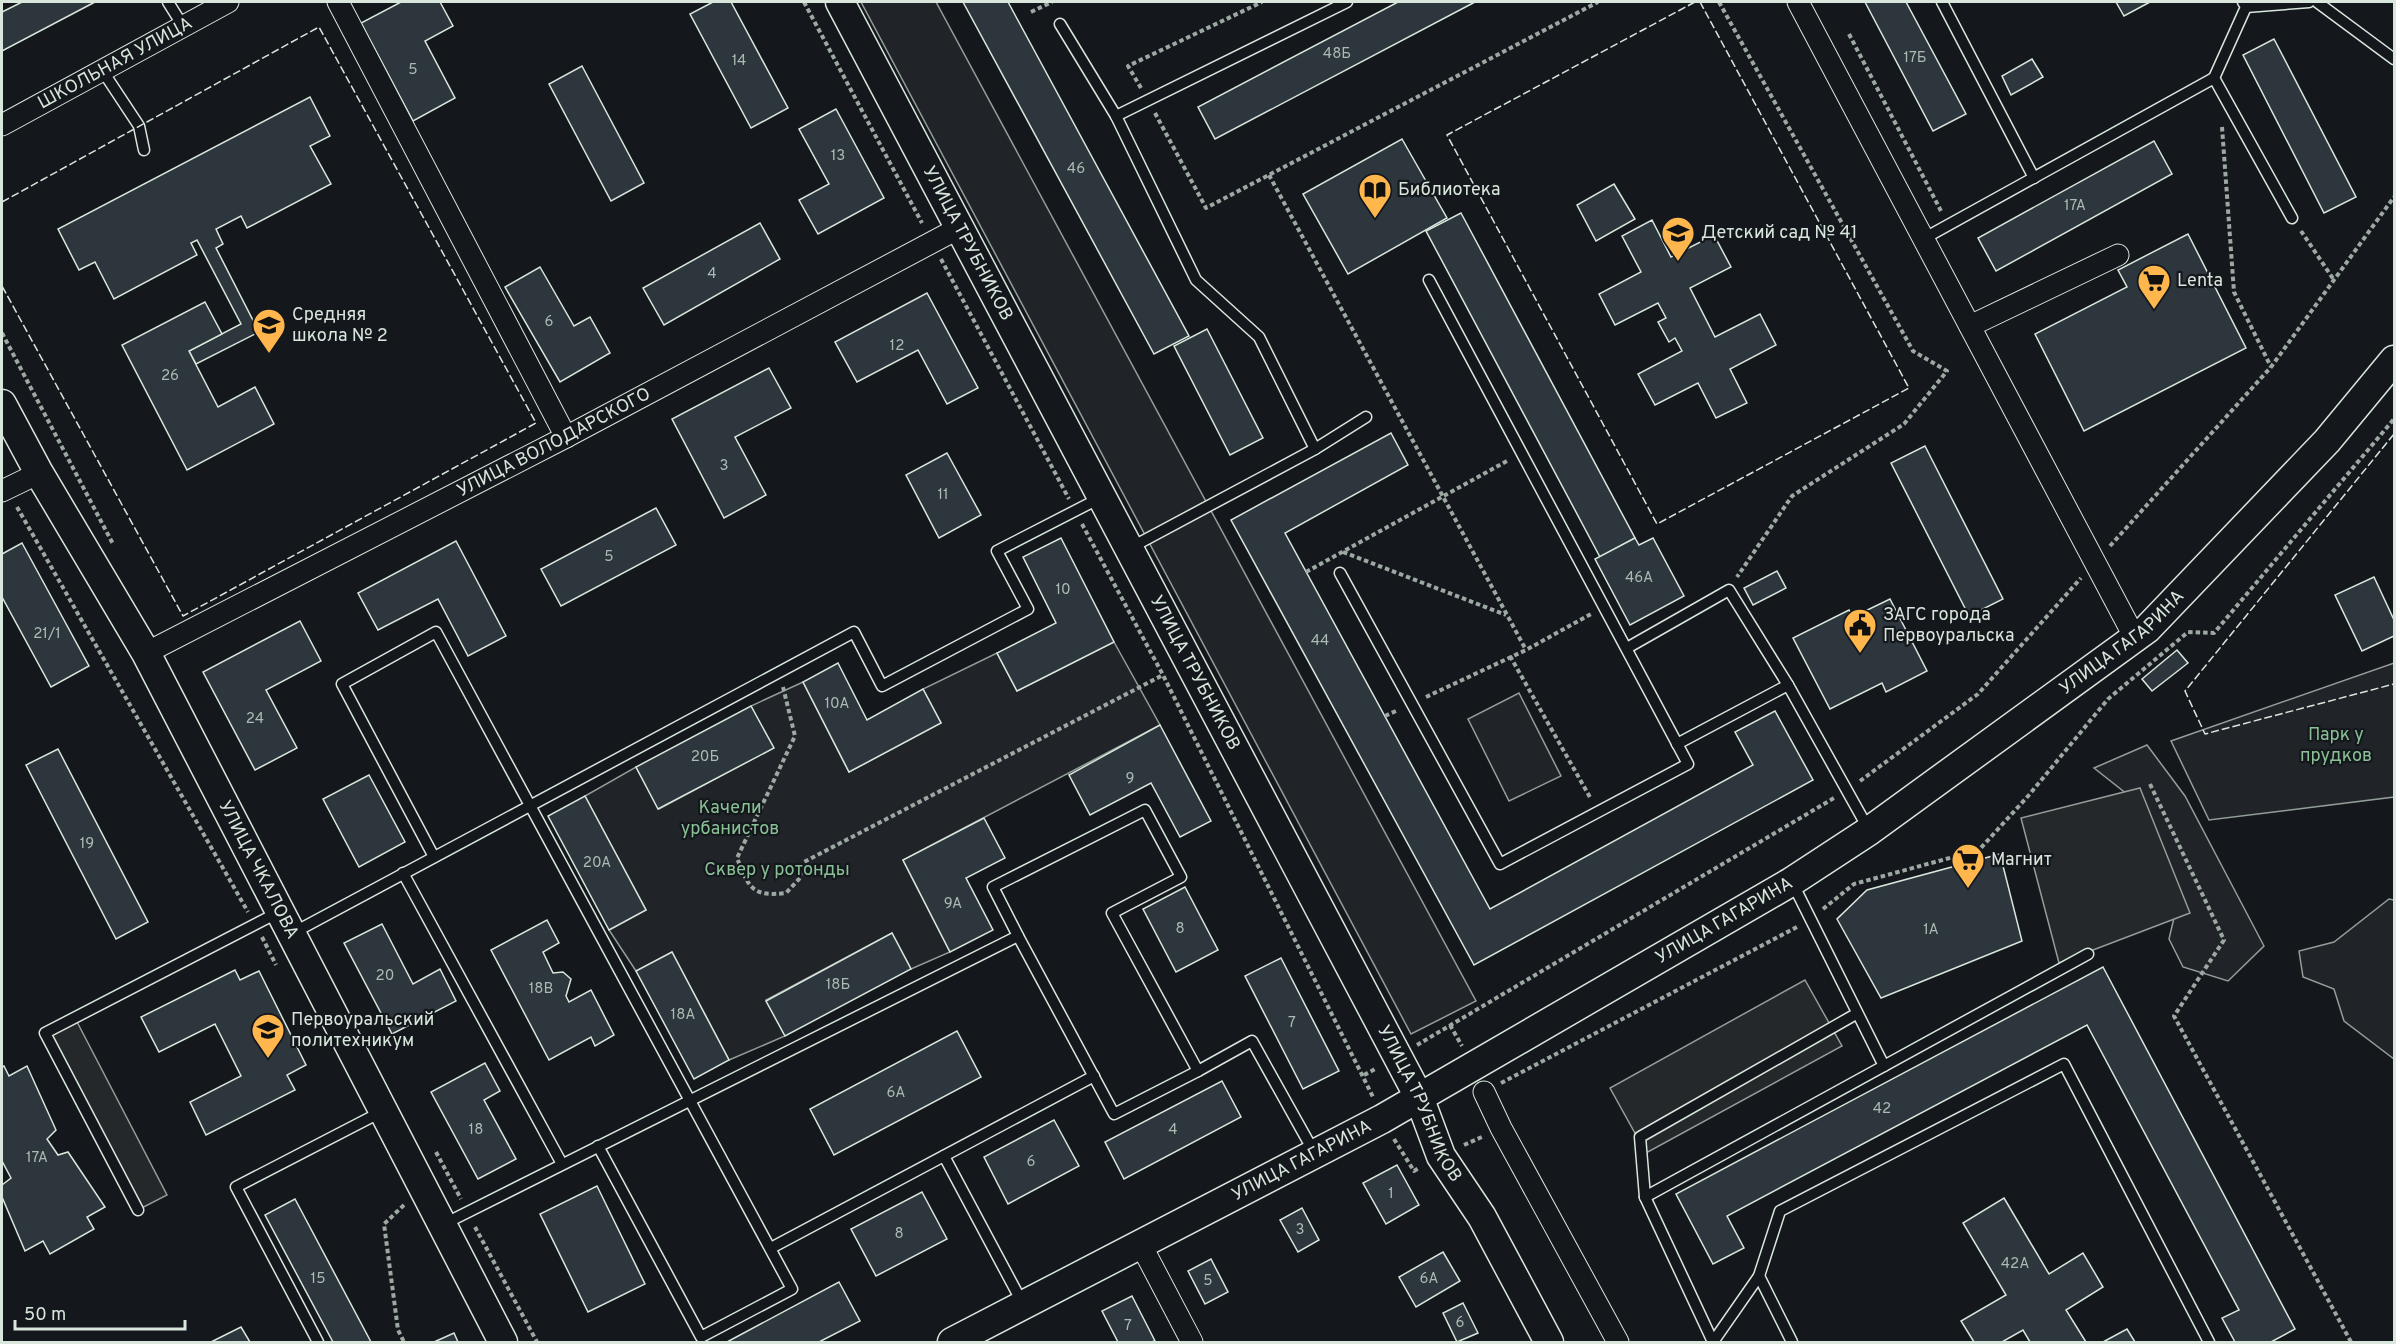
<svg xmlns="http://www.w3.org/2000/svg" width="2396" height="1344" font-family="Overpass,sans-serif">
<rect width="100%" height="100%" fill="#14181c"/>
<g fill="#202428" stroke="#939e99" stroke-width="1.5">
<polygon points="861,2 936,2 1476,1001 1411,1034"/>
<polygon points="1114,642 1160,725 903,860 950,952 911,969 892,933 766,1000 785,1036 729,1060 672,952 636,971 609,930 646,910 585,796 636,767 659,809 773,748 751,706 803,682 849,772 941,723 923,689 997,653 1017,691"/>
<polygon points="2394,663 2394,797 2209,820 2171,741"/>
<polygon points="1519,693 1561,776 1509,801 1468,719"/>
<polygon points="2147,745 2185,796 2264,946 2228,981 2183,967 2169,939 2177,905 2137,802 2094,768"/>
<polygon points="2389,899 2394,900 2394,1059 2344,1021 2334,989 2303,977 2299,951 2334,942"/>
</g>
<g fill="#24282b" stroke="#939e99" stroke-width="1.5">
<polygon points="2140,788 2190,913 2059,963 2021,818"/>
<polygon points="1805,980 1842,1046 1646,1153 1610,1088"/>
<polygon points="75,1018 167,1195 138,1210 45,1033"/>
</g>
<g fill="#2c363c" stroke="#d8e6dc" stroke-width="1.5">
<polygon points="22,2 95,2 2,51 2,12"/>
<polygon points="401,2 440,2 453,26 425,41 455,98 413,121 361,23"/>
<polygon points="713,2 731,2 788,108 751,128 690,14"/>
<polygon points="963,2 1008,2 1189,336 1154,354"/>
<polygon points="1398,2 1475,2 1215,139 1198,107"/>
<polygon points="1865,2 1906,2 1966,114 1933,131"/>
<polygon points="2116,2 2150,2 2124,16"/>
<polygon points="2274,39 2356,197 2324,213 2243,55"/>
<polygon points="2032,59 2043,77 2011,95 2002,76"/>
<polygon points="582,66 644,183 611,201 549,84"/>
<polygon points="310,97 330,136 310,146 331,184 247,228 241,216 216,229 223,244 216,248 259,332 196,364 189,351 241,324 197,240 191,243 197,255 114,299 95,262 79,270 58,229"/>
<polygon points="836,109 884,198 818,234 799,200 829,184 799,129"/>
<polygon points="1402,139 1447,218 1348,274 1303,194"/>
<polygon points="2154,141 2172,174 1996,271 1978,238"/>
<polygon points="1614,184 1635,219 1596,241 1577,205"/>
<polygon points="1461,213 1635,538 1600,557 1426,231"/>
<polygon points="1652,220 1671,257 1714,235 1731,267 1690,288 1715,337 1760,314 1776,345 1730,369 1747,403 1716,418 1698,383 1655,405 1638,374 1682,351 1675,338 1669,342 1658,322 1666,318 1658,303 1615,325 1599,294 1641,272 1622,236"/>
<polygon points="760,223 780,259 664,325 643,288"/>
<polygon points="2188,234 2246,348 2084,431 2035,334 2127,287 2118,270"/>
<polygon points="540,267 574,326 590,317 610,353 560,382 505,287"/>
<polygon points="927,293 978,388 947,404 918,350 857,382 835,342"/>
<polygon points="205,302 222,334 189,351 218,407 255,387 274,424 187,470 122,345"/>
<polygon points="1207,329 1263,438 1230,455 1174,346"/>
<polygon points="769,368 791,408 735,437 766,495 724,518 672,419"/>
<polygon points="1391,433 1408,465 1285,533 1490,909 1753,765 1735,732 1775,711 1813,780 1474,965 1231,520"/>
<polygon points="1925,446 2003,599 1969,616 1891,463"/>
<polygon points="947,453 981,515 939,538 906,475"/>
<polygon points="656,508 676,545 561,606 541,569"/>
<polygon points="1061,538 1114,642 1017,691 997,653 1056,623 1023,557"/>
<polygon points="1635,538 1639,545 1653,538 1684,596 1630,625 1595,559"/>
<polygon points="456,541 506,636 468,656 438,599 378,630 358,593"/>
<polygon points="22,543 89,666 51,687 2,597 2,554"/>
<polygon points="1777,571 1786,588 1753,605 1744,588"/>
<polygon points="2374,577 2394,620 2394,636 2362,651 2335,595"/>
<polygon points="1890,599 1927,671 1886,692 1882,683 1830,709 1793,638 1849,610 1853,617"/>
<polygon points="300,621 321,661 266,690 297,748 255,770 203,672"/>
<polygon points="2177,650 2188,663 2152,691 2142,679"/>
<polygon points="838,663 867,720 923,689 941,723 849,772 803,682"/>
<polygon points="751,706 774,748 658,809 636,767"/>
<polygon points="1160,725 1211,821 1180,837 1151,783 1090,815 1069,775"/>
<polygon points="58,749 148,922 116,939 26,765"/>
<polygon points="369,775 405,842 359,867 323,799"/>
<polygon points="585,796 646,910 609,930 548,816"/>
<polygon points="984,818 1005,858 966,878 993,930 950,952 903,860"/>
<polygon points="2000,854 2022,941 1881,998 1837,919 1867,890"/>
<polygon points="1185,887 1218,950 1176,972 1143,909"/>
<polygon points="547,920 559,943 543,952 553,973 563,972 571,979 566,996 569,1002 591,990 614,1035 595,1046 591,1037 549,1060 491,950"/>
<polygon points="382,924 413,984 440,969 456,1001 392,1034 344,943"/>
<polygon points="892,933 911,969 785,1036 766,1001"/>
<polygon points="672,952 729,1060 694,1079 636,971"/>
<polygon points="1281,958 1339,1071 1303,1089 1245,976"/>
<polygon points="2103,967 2295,1329 2271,1342 2235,1342 2222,1318 2239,1310 2087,1025 1727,1216 1744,1248 1713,1264 1676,1194"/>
<polygon points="235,970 240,980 259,971 306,1065 287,1075 295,1090 206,1135 190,1102 241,1076 215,1024 159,1052 141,1017"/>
<polygon points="957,1031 981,1077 834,1155 810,1109"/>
<polygon points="485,1063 500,1091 484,1100 516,1159 478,1179 431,1092"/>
<polygon points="4,1066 9,1076 27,1066 56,1130 47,1139 58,1155 68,1152 105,1207 87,1217 94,1229 50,1254 43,1241 25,1251 2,1197 2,1185 11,1178 2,1161 2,1067"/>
<polygon points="1222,1081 1241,1117 1124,1179 1105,1142"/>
<polygon points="1054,1120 1079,1166 1008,1204 984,1157"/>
<polygon points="1397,1165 1419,1205 1386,1224 1363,1183"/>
<polygon points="597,1186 645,1284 588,1312 540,1214"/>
<polygon points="922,1192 947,1239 876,1276 851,1229"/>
<polygon points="2004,1198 2049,1274 2083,1253 2103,1287 2066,1310 2086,1342 2030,1342 2023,1330 2002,1342 1974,1342 1961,1321 2006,1295 1963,1223"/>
<polygon points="295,1199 371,1342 333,1342 265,1215"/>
<polygon points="1302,1208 1319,1240 1298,1252 1280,1220"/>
<polygon points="1443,1252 1460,1281 1416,1307 1399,1277"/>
<polygon points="1211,1259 1228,1292 1205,1304 1188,1271"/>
<polygon points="839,1282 860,1321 819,1342 727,1342"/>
<polygon points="1132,1296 1155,1341 1151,1342 1118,1342 1102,1311"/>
<polygon points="1463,1303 1478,1333 1457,1342 1443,1313"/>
<polygon points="241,1327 250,1342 211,1342"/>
<polygon points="2127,1329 2135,1342 2103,1342"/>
<polygon points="454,1333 458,1342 434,1342"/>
</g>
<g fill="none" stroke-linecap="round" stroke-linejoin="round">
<defs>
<g id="lane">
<polyline points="168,2 183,26"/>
<polyline points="1942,2 2034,178"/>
<polyline points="2317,2 2394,59"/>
<polyline points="2246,7 2309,2"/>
<polyline points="1060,24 1116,116 1196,280 1259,337 1315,449"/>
<polyline points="102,70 139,126 144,150"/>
<polyline points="2214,78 2246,7 2243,2"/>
<polyline points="1116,116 1347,2"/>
<polyline points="1923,239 2214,78 2292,218"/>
<polyline points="1130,548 1315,449 1366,417"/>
<polyline points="1340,573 1500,864 1688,764 1429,280"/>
<polyline points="1627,648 1729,590 1788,685 1869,830"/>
<polyline points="1677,744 1788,685"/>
<polyline points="434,857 342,684 436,632 792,1289 701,1337 598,1146"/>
<polyline points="403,873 562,1164"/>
<polyline points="1792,882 1884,1066"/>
<polyline points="291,934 854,632 882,686 1028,609 997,551 1100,498"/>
<polyline points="1018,936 1114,1114 1198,1071"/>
<polyline points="944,1156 1023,1304"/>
<polyline points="1645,1197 2088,954"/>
<polyline points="138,1210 45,1033 279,912"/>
<polyline points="442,1225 1018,936 993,887 1145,810 1181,877 1112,913 1198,1071 1252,1041 1314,1152"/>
<polyline points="771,1248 1094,1076"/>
<polyline points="1759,1276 1792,1342"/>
<polyline points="318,1342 236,1187 383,1111"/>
<polyline points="1713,1342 1759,1276 1780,1211 2064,1064 2209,1342"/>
<polyline points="1713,1342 1645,1197 1640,1137 1856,1014"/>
</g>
<g id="street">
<polyline points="338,2 566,437"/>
<polyline points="1798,2 2135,638"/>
<path id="s1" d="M2,125L228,2"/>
<polyline points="1970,326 2118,255"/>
<polyline points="2,491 39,473"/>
<path id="s2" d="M146,653L566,437L959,228"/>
<polyline points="1484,1092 1501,1128 1618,1342"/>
<polyline points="1140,1243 1192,1342"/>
</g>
<g id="secondary">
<path id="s3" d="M840,2L1419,1097L1441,1156L1482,1217L1549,1342"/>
<path id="s4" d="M2,404L39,473L146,653L503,1342"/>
<path id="s5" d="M952,1342L1382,1119L1791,882L1869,831L2147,629L2327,441L2394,360"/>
</g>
</defs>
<use href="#lane" stroke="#d8e6dc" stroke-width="13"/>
<use href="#street" stroke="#d8e6dc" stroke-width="23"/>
<use href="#secondary" stroke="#d8e6dc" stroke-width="31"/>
<g stroke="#9da8a2" stroke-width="4" stroke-dasharray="4.5 3" stroke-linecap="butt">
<polyline points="804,2 922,223"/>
<polyline points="1719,2 1913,351 1947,371 1904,424 1792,496 1737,577"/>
<polyline points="1031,12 1052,2"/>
<polyline points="1849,34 1941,211"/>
<polyline points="1141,88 1128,66 1262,2"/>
<polyline points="1155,113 1206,208 1598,2"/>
<polyline points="2222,127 2234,292 2271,367"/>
<polyline points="1269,175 1526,650"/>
<polyline points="2301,231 2334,280"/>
<polyline points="941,259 1069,499"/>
<polyline points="2,333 113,544"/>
<polyline points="17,507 248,912"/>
<polyline points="1082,524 1163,675 1373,1097"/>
<polyline points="2110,546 2271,367 2394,197"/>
<polyline points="1343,552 1506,615"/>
<polyline points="1306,572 1507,461"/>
<polyline points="1510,656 1591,799"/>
<path d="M783,687L795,736L737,858C749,888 752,897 786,893L800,878L802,863L1163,675"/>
<polyline points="1426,697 1526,650 1591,614"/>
<polyline points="1385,716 1398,710"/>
<polyline points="1860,781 1978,694 2081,578"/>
<polyline points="2150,784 2224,940 2174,1016 2351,1342"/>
<polyline points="1823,909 1854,884 1979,850 2029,795 2108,699 2188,632 2214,633 2394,419"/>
<polyline points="262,937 276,965"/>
<polyline points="1450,1025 1462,1046"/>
<polyline points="1417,1045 1834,798"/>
<polyline points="1364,1075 1377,1068"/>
<polyline points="1501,1083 1797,927"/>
<polyline points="1394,1139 1414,1171 1419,1168"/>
<polyline points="1464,1145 1484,1136"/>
<polyline points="436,1152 461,1199"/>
<polyline points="404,1205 384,1224 398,1330 404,1342"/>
<polyline points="475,1227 537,1342"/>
</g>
<use href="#lane" stroke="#14181c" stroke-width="10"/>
<use href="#street" stroke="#14181c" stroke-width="21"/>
<use href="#secondary" stroke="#14181c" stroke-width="28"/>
<g stroke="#d8e6dc" stroke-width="1.5" stroke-dasharray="8 3" stroke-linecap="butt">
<polyline points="1695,2 1447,135 1657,524 1909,388 1700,2"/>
<polyline points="2,202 319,27 536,423 183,616 2,286"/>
<polyline points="2394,434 2185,691 2205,734 2394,684"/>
</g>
</g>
<defs>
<symbol id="library-pin" viewBox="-11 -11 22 30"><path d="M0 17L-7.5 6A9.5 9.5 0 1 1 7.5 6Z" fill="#ffb74d" stroke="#14181c"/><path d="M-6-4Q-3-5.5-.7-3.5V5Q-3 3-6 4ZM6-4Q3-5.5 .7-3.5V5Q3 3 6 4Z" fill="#111"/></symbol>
<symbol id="school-pin" viewBox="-11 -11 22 30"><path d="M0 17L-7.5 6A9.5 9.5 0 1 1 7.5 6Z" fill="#ffb74d" stroke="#14181c"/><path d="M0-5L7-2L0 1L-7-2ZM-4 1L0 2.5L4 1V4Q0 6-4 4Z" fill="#111"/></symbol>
<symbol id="supermarket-pin" viewBox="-11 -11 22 30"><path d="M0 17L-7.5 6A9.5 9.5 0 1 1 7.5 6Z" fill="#ffb74d" stroke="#14181c"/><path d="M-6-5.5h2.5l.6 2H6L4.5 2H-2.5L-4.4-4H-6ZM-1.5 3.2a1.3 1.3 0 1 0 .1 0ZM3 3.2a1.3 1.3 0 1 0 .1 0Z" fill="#111"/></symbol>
<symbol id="civic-pin" viewBox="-11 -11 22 30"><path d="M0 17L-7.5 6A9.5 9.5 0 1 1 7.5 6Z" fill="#ffb74d" stroke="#14181c"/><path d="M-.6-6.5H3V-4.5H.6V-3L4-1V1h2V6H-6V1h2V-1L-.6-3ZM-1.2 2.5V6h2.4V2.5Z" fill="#111"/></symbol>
<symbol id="university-pin" viewBox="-11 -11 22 30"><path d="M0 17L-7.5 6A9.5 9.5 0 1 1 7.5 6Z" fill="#ffb74d" stroke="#14181c"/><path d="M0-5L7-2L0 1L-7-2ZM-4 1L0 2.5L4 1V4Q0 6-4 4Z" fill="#111"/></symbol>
</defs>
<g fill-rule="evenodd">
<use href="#library-pin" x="1356" y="171" width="38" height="52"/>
<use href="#school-pin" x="1659" y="214" width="38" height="52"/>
<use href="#supermarket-pin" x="2135" y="262" width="38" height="52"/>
<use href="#school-pin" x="250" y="306" width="38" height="52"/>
<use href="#civic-pin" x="1841" y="606" width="38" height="52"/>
<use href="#supermarket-pin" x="1949" y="841" width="38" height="52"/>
<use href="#university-pin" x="249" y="1011" width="38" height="52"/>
</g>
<g text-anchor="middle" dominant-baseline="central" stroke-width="4.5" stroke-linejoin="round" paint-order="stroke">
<g font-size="15" fill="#adbab4">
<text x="1337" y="54">48Б</text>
<text x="1915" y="58">17Б</text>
<text x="739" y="61">14</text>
<text x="413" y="70">5</text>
<text x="838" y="156">13</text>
<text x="1076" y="169">46</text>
<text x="2075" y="206">17А</text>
<text x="712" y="274">4</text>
<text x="549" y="322">6</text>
<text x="897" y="346">12</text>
<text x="170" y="376">26</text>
<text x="724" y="466">3</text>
<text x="943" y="495">11</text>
<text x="609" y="557">5</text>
<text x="1639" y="578">46А</text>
<text x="1063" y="590">10</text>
<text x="47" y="634">21/1</text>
<text x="1320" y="641">44</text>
<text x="837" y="704">10А</text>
<text x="255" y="719">24</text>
<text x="705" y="757">20Б</text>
<text x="1130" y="779">9</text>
<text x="87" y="844">19</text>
<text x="597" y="863">20А</text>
<text x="953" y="904">9А</text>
<text x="1180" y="929">8</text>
<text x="1931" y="930">1А</text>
<text x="385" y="976">20</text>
<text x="838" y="985">18Б</text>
<text x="541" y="989">18В</text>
<text x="683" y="1015">18А</text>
<text x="1292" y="1023">7</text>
<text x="896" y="1093">6А</text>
<text x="1882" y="1109">42</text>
<text x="476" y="1130">18</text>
<text x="1173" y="1130">4</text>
<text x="37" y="1158">17А</text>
<text x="1031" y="1162">6</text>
<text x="1391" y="1194">1</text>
<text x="1300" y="1230">3</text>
<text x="899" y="1234">8</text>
<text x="2015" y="1264">42А</text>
<text x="318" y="1279">15</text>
<text x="1429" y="1279">6А</text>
<text x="1208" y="1281">5</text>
<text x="1460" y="1323">6</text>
<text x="1128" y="1326">7</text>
</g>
<g font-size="18" fill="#d8e6dc" stroke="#14181c">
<text stroke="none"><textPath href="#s1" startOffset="129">ШКОЛЬНАЯ УЛИЦА</textPath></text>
<text stroke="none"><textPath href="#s3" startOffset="273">УЛИЦА ТРУБНИКОВ</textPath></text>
<text stroke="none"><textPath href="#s2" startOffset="459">УЛИЦА ВОЛОДАРСКОГО</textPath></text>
<text stroke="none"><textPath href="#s5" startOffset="1366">УЛИЦА ГАГАРИНА</textPath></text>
<text stroke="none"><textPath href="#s3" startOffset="759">УЛИЦА ТРУБНИКОВ</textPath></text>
<text stroke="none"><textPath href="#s4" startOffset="532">УЛИЦА ЧКАЛОВА</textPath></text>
<text stroke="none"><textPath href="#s5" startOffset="880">УЛИЦА ГАГАРИНА</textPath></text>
<text stroke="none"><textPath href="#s3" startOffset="1245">УЛИЦА ТРУБНИКОВ</textPath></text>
<text stroke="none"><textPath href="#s5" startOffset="394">УЛИЦА ГАГАРИНА</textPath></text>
</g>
<g font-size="18" fill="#d8e6dc" stroke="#14181c" text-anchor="start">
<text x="1398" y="190">Библиотека</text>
<text x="1701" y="233">Детский сад № 41</text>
<text x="2177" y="281">Lenta</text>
<text x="292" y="315">Средняя<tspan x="292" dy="21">школа № 2</tspan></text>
<text x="1883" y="615">ЗАГС города<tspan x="1883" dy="21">Первоуральска</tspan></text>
<text x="1991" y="860">Магнит</text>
<text x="291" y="1020">Первоуральский<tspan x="291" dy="21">политехникум</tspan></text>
</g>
<g font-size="18" fill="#8ac095" stroke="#14181c">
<text x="2336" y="735">Парк у<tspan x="2336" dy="21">прудков</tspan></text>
<text x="730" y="808">Качели<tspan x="730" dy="21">урбанистов</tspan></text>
<text x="777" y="870">Сквер у ротонды</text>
</g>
</g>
<rect width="2396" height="1344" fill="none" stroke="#d8e6dc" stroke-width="6"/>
<path d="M15 1320v9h170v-9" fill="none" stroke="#d8e6dc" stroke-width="3"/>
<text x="24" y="1320" font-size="18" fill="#d8e6dc" stroke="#14181c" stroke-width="4.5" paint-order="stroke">50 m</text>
</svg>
